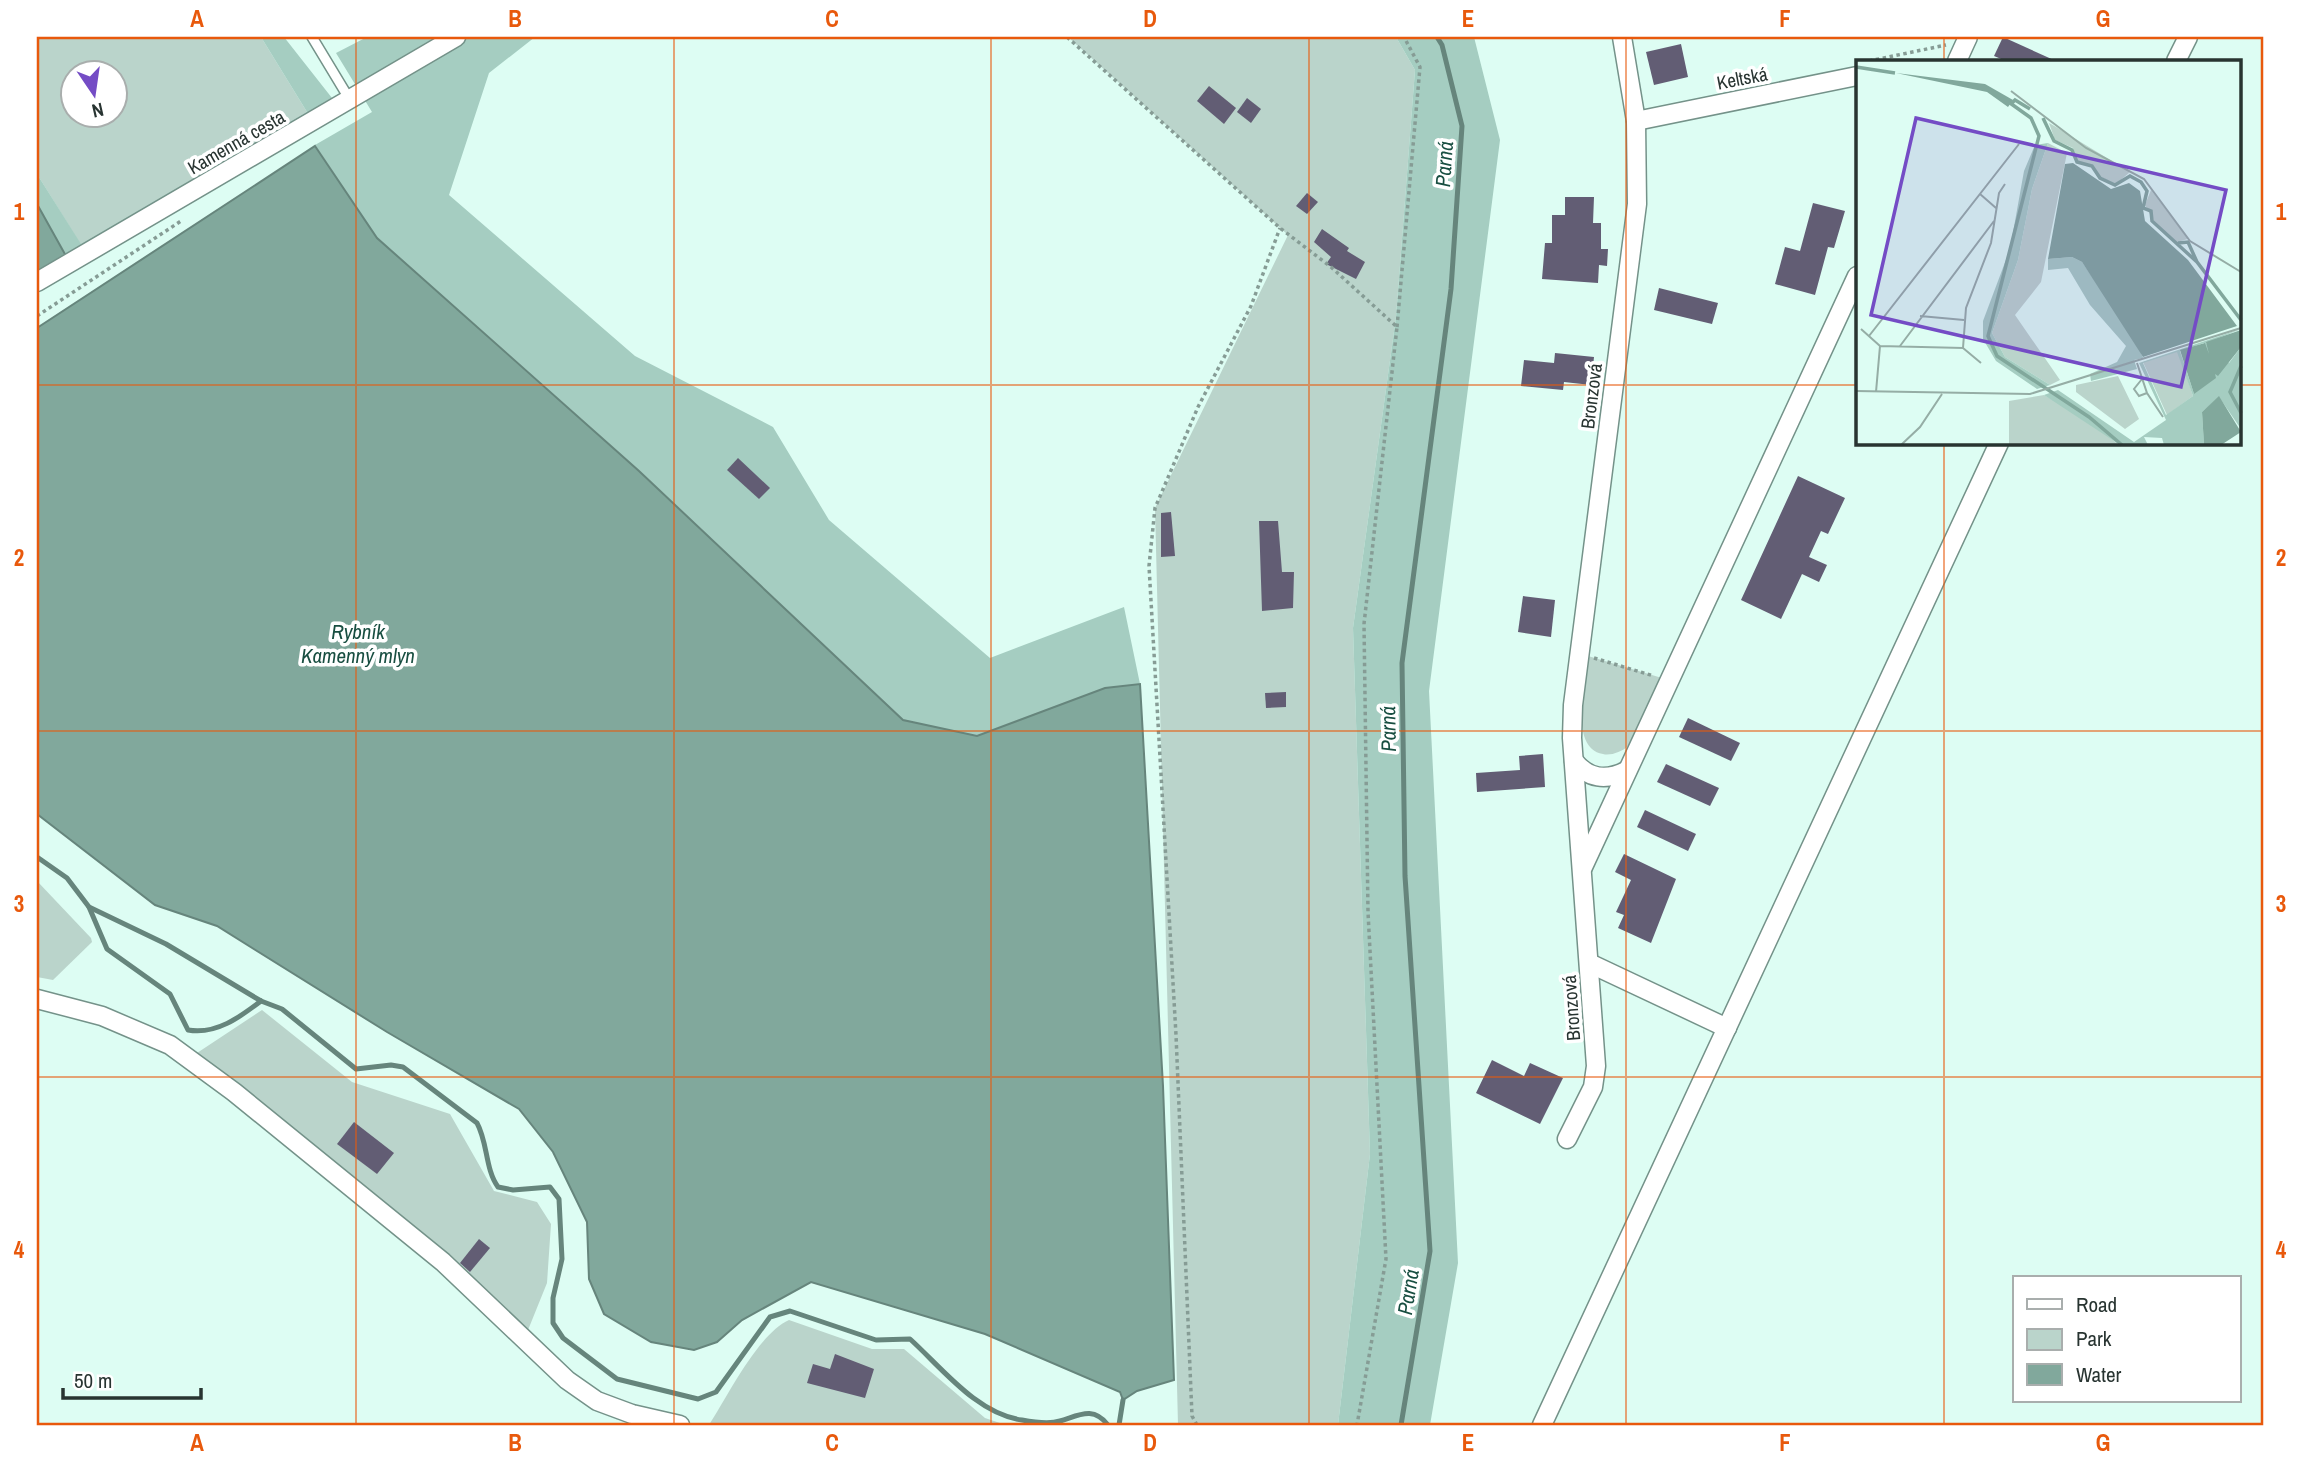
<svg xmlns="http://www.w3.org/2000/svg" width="2300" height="1462" font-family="'Archivo Narrow',sans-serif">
<rect width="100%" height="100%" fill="#ddfdf3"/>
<g fill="#bad4cb" fill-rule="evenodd">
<path d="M37,37H261L307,112L81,245L37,174ZM74,74H116V116H74Z"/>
<polygon points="1068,37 1396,37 1415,70 1396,317 1353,628 1370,1154 1338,1425 1178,1425 1155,508 1288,235"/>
<path d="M1588,656L1662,678C1653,696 1641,733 1628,746C1622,752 1610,756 1603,754C1568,748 1586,680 1588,656Z"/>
<polygon points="37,881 91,938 92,942 53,980 37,977"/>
<polygon points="262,1010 352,1082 450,1114 494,1191 537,1202 551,1224 547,1283 526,1335 194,1055"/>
<path d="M789,1320L872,1349H904L985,1418L1006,1425H709C728,1396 758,1334 789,1320Z"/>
</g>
<g fill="#a5cdc1">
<polygon points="261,37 284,37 332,98 37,274 66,256 37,204 37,174 81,244 307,112"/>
<polygon points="367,37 535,37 489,73 449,195 635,356 773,427 829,520 990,658 1124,607 1140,684 1105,688 976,736 903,720 639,471 377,238 315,145 372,112 336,53"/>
<polygon points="1396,37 1474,37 1500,140 1429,691 1458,1263 1430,1425 1338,1425 1370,1154 1353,628 1396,317 1415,70"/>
</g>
<g fill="#81a89c" stroke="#66857c" stroke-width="2">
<polygon points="315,146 377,238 639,471 903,720 977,736 1105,688 1140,684 1163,1086 1174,1380 1137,1391 1123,1400 1120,1392 985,1334 811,1282 742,1320 717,1342 694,1350 651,1342 604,1314 589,1279 587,1222 553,1152 519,1109 387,1032 217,926 155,905 37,814 37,328"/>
<polygon points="37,204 66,256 37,273"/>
</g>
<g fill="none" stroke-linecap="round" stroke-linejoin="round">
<g stroke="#66857c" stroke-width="5">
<path d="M37,857L67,878L89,907L166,944L261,1001L282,1009L356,1069L391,1065L403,1067L477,1123C488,1143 485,1169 498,1187L513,1190L550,1187L559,1199L562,1259L553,1298V1323L563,1338L617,1379L698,1399L716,1392L770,1317L790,1311L876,1340L910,1339C942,1368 977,1414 1022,1420C1033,1422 1050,1424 1060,1421C1080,1415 1093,1406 1108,1425"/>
<path d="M89,907L107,949L170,994L188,1030C216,1035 240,1017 261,1001"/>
<polyline points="1119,1425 1123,1400"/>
<polyline points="1401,1425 1430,1251 1405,876 1402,663 1451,289 1462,126 1442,45 1437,37"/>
</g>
</g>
<g fill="#625d74">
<polygon points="2003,37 2056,61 2006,61 1994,56"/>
<polygon points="1681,44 1688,77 1654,85 1646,52"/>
<polygon points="1209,86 1236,108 1224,124 1197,101"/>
<polygon points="1247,98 1261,109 1251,123 1237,112"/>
<polygon points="1307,193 1318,202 1307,214 1296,206"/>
<polygon points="1565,197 1594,197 1593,223 1601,223 1601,249 1608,249 1607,266 1599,265 1598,283 1542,279 1545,243 1552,243 1552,215 1565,215"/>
<polygon points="1813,203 1845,211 1834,248 1828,247 1815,295 1775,284 1785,247 1800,251"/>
<polygon points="1322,229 1349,248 1347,251 1365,262 1356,279 1326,264 1331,257 1314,242"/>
<polygon points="1659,288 1718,303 1712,324 1654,310"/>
<polygon points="1555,353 1594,357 1591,385 1564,382 1563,390 1521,386 1524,360 1554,363"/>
<polygon points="738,458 770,488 759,499 727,470"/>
<polygon points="1798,476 1845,498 1828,534 1821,531 1809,557 1827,565 1819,582 1802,574 1781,619 1741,600"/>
<polygon points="1171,512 1175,556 1161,557 1161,513"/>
<polygon points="1259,521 1278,521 1282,572 1294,572 1293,608 1262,611"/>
<polygon points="1523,596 1555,600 1551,637 1518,632"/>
<polygon points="1286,692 1286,707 1266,708 1265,693"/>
<polygon points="1688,718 1740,743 1731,761 1679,737"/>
<polygon points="1543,754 1545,787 1477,792 1476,773 1520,770 1519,756"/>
<polygon points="1666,764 1719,788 1710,806 1657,782"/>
<polygon points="1645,810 1696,834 1688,851 1637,827"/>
<polygon points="1624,854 1676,879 1651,943 1618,928 1624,915 1616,912 1631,880 1615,872"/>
<polygon points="1492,1060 1524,1076 1530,1063 1563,1078 1540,1124 1476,1093"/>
<polygon points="354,1122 394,1153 377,1174 337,1144"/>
<polygon points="479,1239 490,1248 470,1272 460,1263"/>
<polygon points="835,1354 874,1369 865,1398 807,1383 813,1364 830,1369"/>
</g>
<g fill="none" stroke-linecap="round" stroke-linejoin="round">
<defs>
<polyline id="service" points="312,37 350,100"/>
<g id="minor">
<polyline points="1957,61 1968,37"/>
<polyline points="2176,61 2188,37"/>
<polyline points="1636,121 1857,76"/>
<polyline points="37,282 456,37"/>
<path d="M1574,761C1588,779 1606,781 1626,771"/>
<polyline points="1583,867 1857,276"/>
<polyline points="1589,963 1727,1028"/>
<polyline points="37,999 102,1016 170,1045 234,1092 443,1262 567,1380 597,1401 632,1414 680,1425"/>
<polyline points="1567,1139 1593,1087 1596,1066 1572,738 1573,705 1637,204 1636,121 1622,37"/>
<polyline points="1542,1425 1999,443"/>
</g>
</defs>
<use href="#service" stroke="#749289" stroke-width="12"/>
<use href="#minor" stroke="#749289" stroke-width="21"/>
<g stroke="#869c95" stroke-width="3.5" stroke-dasharray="3.5 3.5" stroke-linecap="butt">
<polyline points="1067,37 1280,228 1331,267 1397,327 1364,624 1368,912 1386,1259 1357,1425"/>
<polyline points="1869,61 1946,45"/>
<polyline points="37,316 181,221"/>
<polyline points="1397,327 1420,67 1404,37"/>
<polyline points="1594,658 1654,676"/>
<polyline points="1197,1425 1192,1416 1176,1035 1149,566 1155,508 1198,407 1251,306 1280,228"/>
</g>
<use href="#service" stroke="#fff" stroke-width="9"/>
<use href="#minor" stroke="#fff" stroke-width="18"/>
</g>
<path fill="none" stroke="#e8590c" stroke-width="2" stroke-opacity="0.55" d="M356,37V1425M674,37V1425M991,37V1425M1309,37V1425M1626,37V1425M1944,37V61M37,385H1857M2239,385H2263M1944,443V1425M37,731H2263M37,1077H2263"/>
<g text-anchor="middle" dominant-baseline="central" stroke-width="7" stroke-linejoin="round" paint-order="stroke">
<g font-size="19" fill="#283431" stroke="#fff">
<text transform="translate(1742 78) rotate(-11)">Keltská</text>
<text transform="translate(236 142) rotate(-30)">Kamenná cesta</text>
<text transform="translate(1591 396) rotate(-83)">Bronzová</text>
<text transform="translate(1571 1008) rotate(-94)">Bronzová</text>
</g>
<g font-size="21" font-style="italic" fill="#184e41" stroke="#fff">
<text transform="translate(1444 164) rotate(-86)">Parná</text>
<text x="358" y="631">Rybník<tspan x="358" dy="24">Kamenný mlyn</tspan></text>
<text transform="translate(1388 729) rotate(-91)">Parná</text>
<text transform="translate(1408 1292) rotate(-81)">Parná</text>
</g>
</g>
<g transform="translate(1856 60)">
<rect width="385" height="385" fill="#ddfdf3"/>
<path d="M193,63L200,67L274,112L260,124L245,117L236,105L222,101L217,88L199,80ZM192,83L211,93L185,222L159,255L204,320L194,325L149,297L136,273L162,200L176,129ZM295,130L332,179L321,182L299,163L289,145ZM322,291L337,336L311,355L287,302ZM262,316L283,359L269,369L220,332V325ZM188,335L230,359L263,385H153V341Z" fill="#bad4cb"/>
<path d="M192,83L176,129L162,200L136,273L149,297L194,325L181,329L140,301L127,279V261L154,189L168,111L179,85ZM216,197L226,202L281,283L287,298L278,300L281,309L235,321L234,314L261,302L270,286L234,245L212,208L192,210V199ZM385,269L350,283L373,303L385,287V369L363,337L346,352L348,385H308L306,378L288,377L292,385H264L188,335L202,330L278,382L310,360L283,303ZM348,283L338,334L324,291ZM321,292L337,336L310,355L287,303Z" fill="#a5cdc1" fill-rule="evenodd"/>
<path d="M40,13L129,24L157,40L152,47L131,32ZM217,103L255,129L273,123L284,131L289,161L332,200L381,266L287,297L226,202L216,197L192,199L209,104ZM385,270V287L362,316L359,314L360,318L338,334L324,290L349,283L353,294L350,282ZM363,336L385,372L365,385H348L346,352Z" fill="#81a89c"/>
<path fill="none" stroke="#81a89c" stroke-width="3.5" d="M0,7L39,13M154,43L175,58L183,76L132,276L141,296L233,357L266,385M156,43L159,40L174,49M187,58L198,81L216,90L221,102L236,106L244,118L259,125L274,116L285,122L291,131L287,148L295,151L296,161L341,202L385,260M322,183L332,182L341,202M385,306L374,332L385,353"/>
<path fill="none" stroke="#95ada5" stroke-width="2" d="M155,31L230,88L288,119L334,181L385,212M124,134L140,148M64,256L108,260M5,269L24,286M13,276L163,84M44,286L138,161M107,288L125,303M281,303L291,333L307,357M286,319L278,329L283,336L291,333M0,331L174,334L385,268M20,332L24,286L107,288L110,248L135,183L143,133L149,124M45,385L64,367L86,334"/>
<path fill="#744cc5" fill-opacity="0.15" stroke="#744cc5" stroke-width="3.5" d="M60,58L370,130L325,327L15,255Z"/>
<rect width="385" height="385" fill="none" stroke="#283431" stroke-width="3.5"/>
</g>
<rect width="2300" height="1462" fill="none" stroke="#ffffff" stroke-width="77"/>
<rect x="2013" y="1276" width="228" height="126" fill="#ffffff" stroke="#a9aead" stroke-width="2"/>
<rect x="2027" y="1299" width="35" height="10" fill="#ffffff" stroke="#a9aead" stroke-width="2"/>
<text x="2076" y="1312" font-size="21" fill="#283431">Road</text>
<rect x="2027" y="1329" width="35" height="21" fill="#bad4cb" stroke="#a9aead" stroke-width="2"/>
<text x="2076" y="1346" font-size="21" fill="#283431">Park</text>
<rect x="2027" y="1364" width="35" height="21" fill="#81a89c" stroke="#a9aead" stroke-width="2"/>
<text x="2076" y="1382" font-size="21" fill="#283431">Water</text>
<g transform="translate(94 94) rotate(167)"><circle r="33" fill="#ffffff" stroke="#a9aead" stroke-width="2"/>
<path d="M0-5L12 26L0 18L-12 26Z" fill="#744cc5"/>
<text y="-10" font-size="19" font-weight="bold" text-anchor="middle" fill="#283431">N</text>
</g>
<path d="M63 1388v10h138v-10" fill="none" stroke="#283431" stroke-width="3.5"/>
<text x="74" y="1388" font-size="21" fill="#283431" stroke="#ffffff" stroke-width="5" paint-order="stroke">50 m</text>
<rect x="38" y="38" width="2224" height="1386" fill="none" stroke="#e8590c" stroke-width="2.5"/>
<g font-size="23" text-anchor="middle" font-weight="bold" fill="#e8590c">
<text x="197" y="27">A</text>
<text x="515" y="27">B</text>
<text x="832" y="27">C</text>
<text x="1150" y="27">D</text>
<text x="1468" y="27">E</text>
<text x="1785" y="27">F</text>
<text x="2103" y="27">G</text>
<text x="19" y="220">1</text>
<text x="2281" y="220">1</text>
<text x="19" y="566">2</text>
<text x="2281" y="566">2</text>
<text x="19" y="912">3</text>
<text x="2281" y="912">3</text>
<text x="19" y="1258">4</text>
<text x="2281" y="1258">4</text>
<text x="197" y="1451">A</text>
<text x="515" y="1451">B</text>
<text x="832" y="1451">C</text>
<text x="1150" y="1451">D</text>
<text x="1468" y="1451">E</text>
<text x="1785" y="1451">F</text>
<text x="2103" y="1451">G</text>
</g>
</svg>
